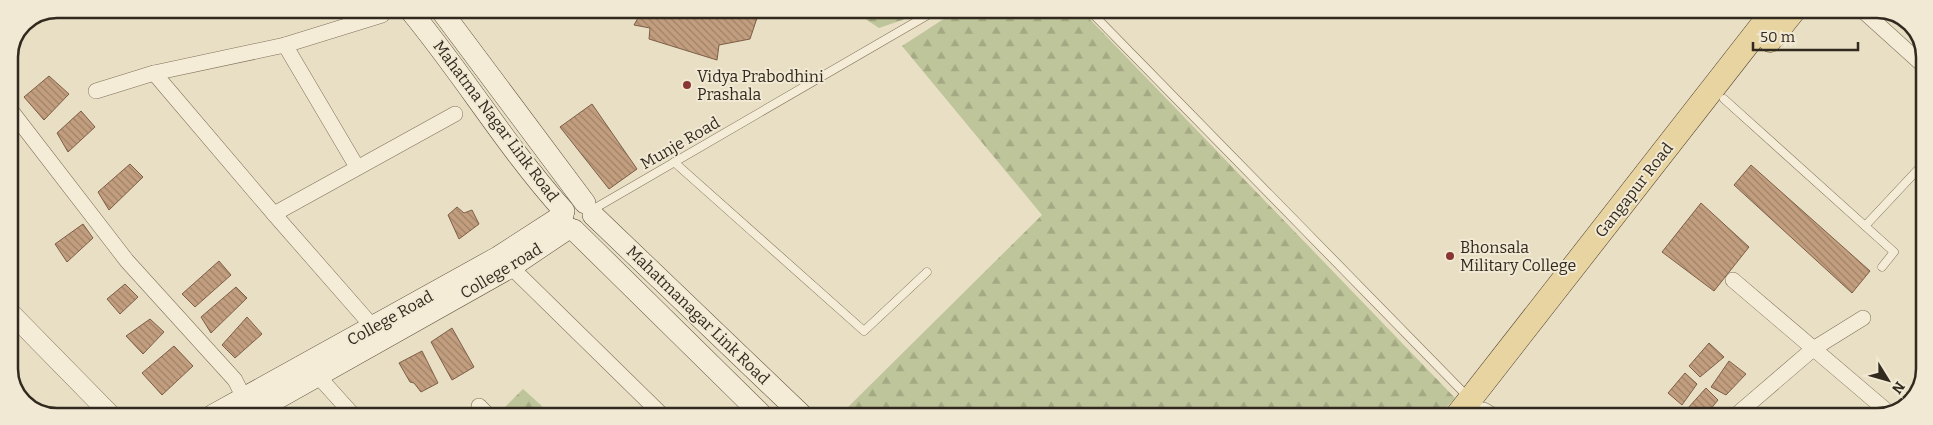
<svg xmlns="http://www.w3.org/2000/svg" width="1933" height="425" font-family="Bitter,serif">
<defs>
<pattern id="forest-firs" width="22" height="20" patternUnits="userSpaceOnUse" patternTransform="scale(1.25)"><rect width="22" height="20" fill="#bec59a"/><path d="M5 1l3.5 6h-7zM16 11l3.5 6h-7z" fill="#a4a984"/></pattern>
<pattern id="building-back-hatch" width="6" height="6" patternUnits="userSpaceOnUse" patternTransform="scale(1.25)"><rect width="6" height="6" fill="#c29e7f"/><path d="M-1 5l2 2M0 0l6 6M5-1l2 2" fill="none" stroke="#9e8167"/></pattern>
</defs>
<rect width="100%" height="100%" fill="#e8dfc4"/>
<g fill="url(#forest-firs)">
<polygon points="850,9 923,9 911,17 879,28"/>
<polygon points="959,9 1080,9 1455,398 1439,416 839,416 1042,215 902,46"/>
<polygon points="523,389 542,406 532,416 500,416 498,414"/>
</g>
<g fill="url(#building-back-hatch)" stroke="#7d5e46">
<polygon points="643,9 760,9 750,39 719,45 717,60 649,39 650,28 634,25"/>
<polygon points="49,76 69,94 44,120 24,97"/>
<polygon points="592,104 637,169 609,189 560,127"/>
<polygon points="81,111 95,127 68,152 57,133"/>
<polygon points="130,164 143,177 109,210 98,192"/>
<polygon points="1751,165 1870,271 1852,293 1734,185"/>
<polygon points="1701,203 1749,247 1714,291 1662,252"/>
<polygon points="457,207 464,213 472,210 479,224 459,239 448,215"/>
<polygon points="83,224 93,238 67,262 55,244"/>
<polygon points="219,261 231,275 195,307 182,294"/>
<polygon points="125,284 138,297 120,314 107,299"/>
<polygon points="236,287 247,298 211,333 201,317"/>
<polygon points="247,317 262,334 235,358 222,345"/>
<polygon points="150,319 164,332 143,354 126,336"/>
<polygon points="452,328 474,367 452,380 431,342"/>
<polygon points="1709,343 1724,357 1700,377 1689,366"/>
<polygon points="174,346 193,366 162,395 142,373"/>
<polygon points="422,351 438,383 421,392 414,383 410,382 399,363"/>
<polygon points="1729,361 1746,374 1726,395 1711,387"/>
<polygon points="1685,373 1697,384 1682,405 1668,393"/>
<polygon points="1706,388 1718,400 1705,416 1696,416 1688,408"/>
</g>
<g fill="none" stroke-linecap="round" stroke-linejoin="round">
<defs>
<g id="service">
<polyline points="1088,9 1468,397"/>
<polyline points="1724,99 1894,252 1882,267"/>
<polyline points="674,162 864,331 927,272"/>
<polyline points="592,210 938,9"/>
<polyline points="1865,226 1924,163"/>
</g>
<g id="minor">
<polyline points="1862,10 1924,66"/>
<polyline points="285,45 357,167"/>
<polyline points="154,73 285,45 382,15"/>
<polyline points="96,91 154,73 274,214 373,327"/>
<polyline points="9,108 127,261 235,380 244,398"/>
<polyline points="274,214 455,114"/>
<polyline points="511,267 663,416"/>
<polyline points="1733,280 1888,412"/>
<polyline points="318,376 354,416"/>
<polyline points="479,406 489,416"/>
<polyline points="1735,416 1813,349 1863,318"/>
</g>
<g id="tertiary">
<polyline points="9,311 111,415"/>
<polyline points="1483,412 1490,416"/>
</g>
<g id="secondary">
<path d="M409,9C463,74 507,148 564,211"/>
<polyline points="440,9 585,203"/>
<polyline points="593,215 803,416"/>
<polyline points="574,230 763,416"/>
<polyline points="213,415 498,257 563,215"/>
<polyline points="248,415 511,267 569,228"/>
</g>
<g id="primary">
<polyline points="1770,40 1794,10"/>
<polyline points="1457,416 1774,10"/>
</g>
</defs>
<use href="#service" stroke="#81715d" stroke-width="9"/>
<use href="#minor" stroke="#81715d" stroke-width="16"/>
<use href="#tertiary" stroke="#81715d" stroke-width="20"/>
<use href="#secondary" stroke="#625340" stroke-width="22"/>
<use href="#primary" stroke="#4f4031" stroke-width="25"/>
<use href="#service" stroke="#f4ecd6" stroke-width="8"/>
<use href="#minor" stroke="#f4ecd6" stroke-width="15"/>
<use href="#tertiary" stroke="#f4ecd6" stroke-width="19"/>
<use href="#secondary" stroke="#f4ecd6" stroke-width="21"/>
<use href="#primary" stroke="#e7d4a0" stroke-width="24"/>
</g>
<g fill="#883734" stroke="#f1e9d3" stroke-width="2">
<circle cx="687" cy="85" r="5"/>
<circle cx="1450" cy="256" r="5"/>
</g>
<g text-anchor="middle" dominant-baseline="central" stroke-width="4" stroke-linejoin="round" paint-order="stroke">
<g font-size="16" fill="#32291f" stroke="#f1e9d3" text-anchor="start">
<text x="697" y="76">Vidya Prabodhini<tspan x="697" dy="18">Prashala</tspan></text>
<text x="1460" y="247">Bhonsala<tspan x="1460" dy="18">Military College</tspan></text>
</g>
<g font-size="16" fill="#32291f" stroke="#f1e9d3">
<text transform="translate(496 121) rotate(53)">Mahatma Nagar Link Road</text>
<text transform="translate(680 143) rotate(-30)">Munje Road</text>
<text transform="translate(1634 190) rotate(-52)">Gangapur Road</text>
<text transform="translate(501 271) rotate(-31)">College road</text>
<text transform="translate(698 315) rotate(44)">Mahatmanagar Link Road</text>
<text transform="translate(390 318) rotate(-29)">College Road</text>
</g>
</g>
<path d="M0 0H1933V425H0ZM57 18H1877A39 39 0 0 1 1916 57V369A39 39 0 0 1 1877 408H57A39 39 0 0 1 18 369V57A39 39 0 0 1 57 18Z" fill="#f1e9d3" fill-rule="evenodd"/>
<path fill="none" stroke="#32291f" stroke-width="2.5" d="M57 18H1877A39 39 0 0 1 1916 57V369A39 39 0 0 1 1877 408H57A39 39 0 0 1 18 369V57A39 39 0 0 1 57 18Z"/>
<g transform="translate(1888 380) rotate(127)" stroke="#f1e9d3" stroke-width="4" paint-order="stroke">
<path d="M0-4L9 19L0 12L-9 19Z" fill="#32291f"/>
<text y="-8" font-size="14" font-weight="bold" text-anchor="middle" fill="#32291f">N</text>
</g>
<path d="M1753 42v8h105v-8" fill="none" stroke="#32291f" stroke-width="2.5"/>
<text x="1760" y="42" font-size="15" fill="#32291f" stroke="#f1e9d3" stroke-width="4" paint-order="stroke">50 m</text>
</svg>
